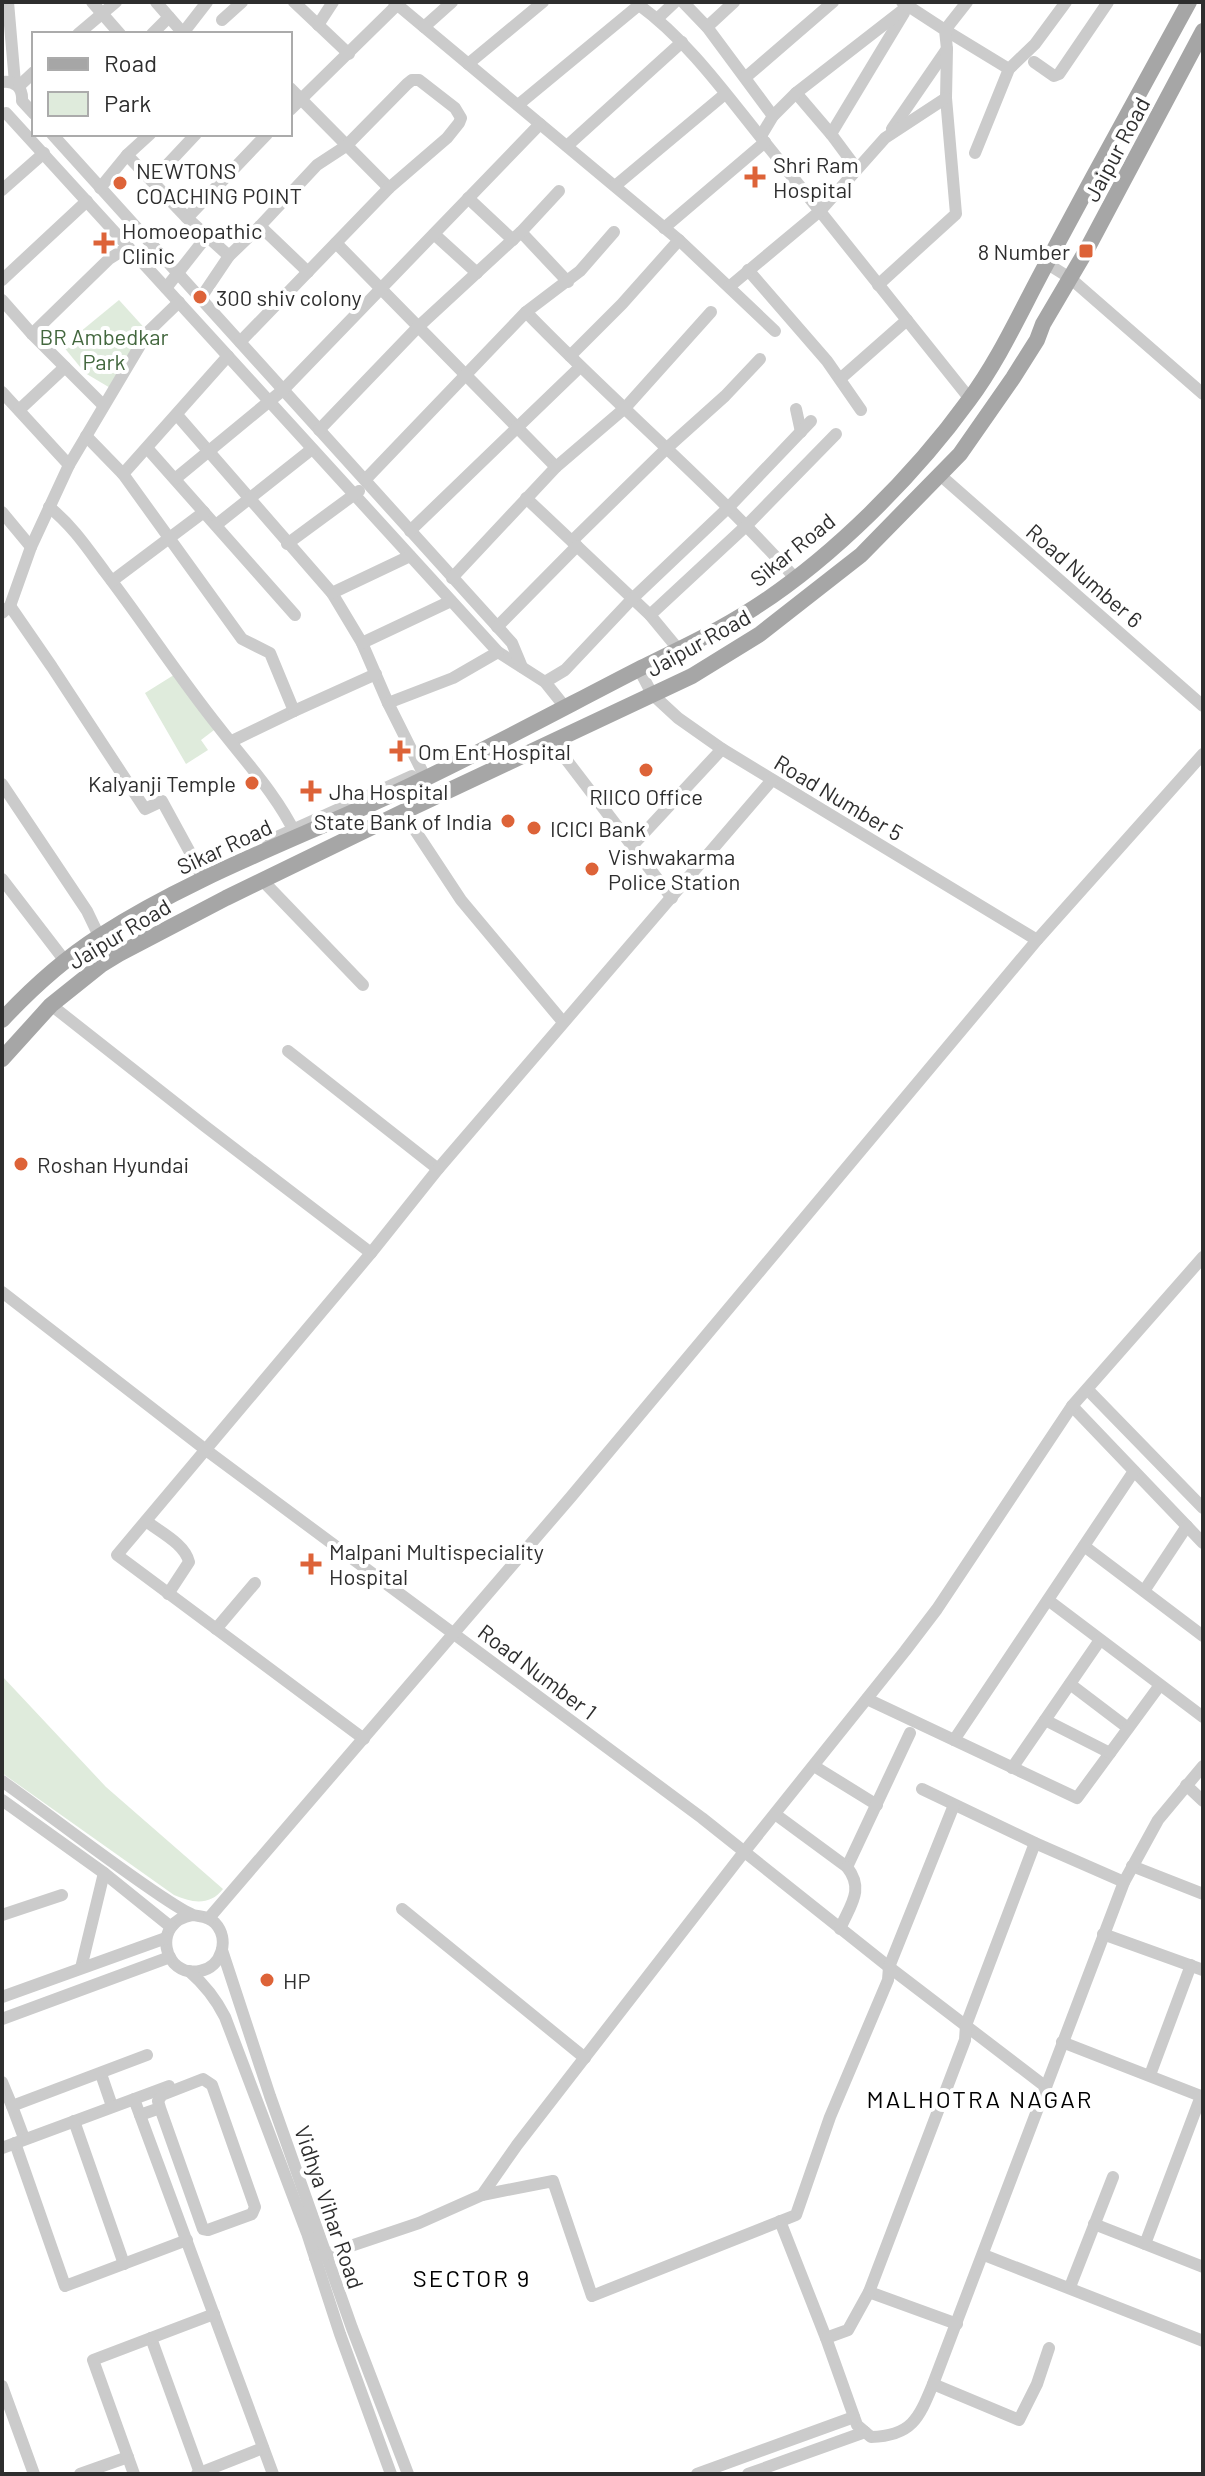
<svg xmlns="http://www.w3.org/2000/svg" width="1205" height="2476" font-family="Barlow,sans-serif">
<rect width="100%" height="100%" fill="#fff"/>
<g fill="#dfebdc">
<polygon points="119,300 148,332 112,389 85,373 63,346"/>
<polygon points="177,673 218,727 201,740 208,750 186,764 145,693"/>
<path d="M2,1676L106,1787L223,1889C210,1906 192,1903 174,1895L2,1773Z"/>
</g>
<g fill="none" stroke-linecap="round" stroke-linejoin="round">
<g stroke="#cbcbcb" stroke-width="12">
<polyline points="8,2 15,83"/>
<polyline points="92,2 120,34"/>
<polyline points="156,2 183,33 207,2"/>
<polyline points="294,2 349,54"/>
<polyline points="394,2 679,240 775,331"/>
<path d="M642,2L639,5C691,43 730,100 771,150C837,233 903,316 970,399"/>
<polyline points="683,2 707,27 773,116"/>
<polyline points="967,2 945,30 1009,69"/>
<polyline points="658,18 675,2"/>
<polyline points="222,20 242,2"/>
<polyline points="318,25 333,2"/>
<polyline points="424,27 452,2"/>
<polyline points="707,27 734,2"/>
<polyline points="78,34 116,2"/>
<polyline points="152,34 169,17"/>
<polyline points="1034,62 1054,76 1059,74 1108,2"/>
<polyline points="468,64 543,2"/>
<polyline points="746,77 833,2"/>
<path d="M2,82C15,80 23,88 22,101L34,114"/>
<polyline points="19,86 34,72"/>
<polyline points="290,88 389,188"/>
<polyline points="796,93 831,134 857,169"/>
<polyline points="518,105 639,5"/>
<polyline points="290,110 397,5"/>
<polyline points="6,113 498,652 545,682 565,707"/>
<polyline points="892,129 947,49"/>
<polyline points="52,134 512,643 522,667"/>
<polyline points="831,134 904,13"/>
<polyline points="761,136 773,116 796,93 908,6"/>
<polyline points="567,146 682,42"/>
<polyline points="975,153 1009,69 1035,44 1066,2"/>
<polyline points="127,155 187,218 229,256"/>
<polyline points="152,181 196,134"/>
<polyline points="615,186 725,94"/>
<polyline points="100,188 127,155 150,134"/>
<polyline points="2,190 44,153"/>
<polyline points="468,198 513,240"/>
<polyline points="187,218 267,134"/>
<polyline points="260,226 308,272"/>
<polyline points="664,228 765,142"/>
<polyline points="521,232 568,282"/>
<polyline points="434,234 477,273"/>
<polyline points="336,243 556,467"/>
<polyline points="1046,263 1070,278 1203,394"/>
<polyline points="748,270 827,361 861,410"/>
<polyline points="2,280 87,201"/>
<polyline points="878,285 956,214 946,98 947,49 945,30 902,2"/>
<polyline points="729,287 820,211 885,138 946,98"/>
<polyline points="166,288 207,236"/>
<polyline points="200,299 229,256 260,226 317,165 346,146 407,84 412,80 419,80 455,108 461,118 459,123 447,138 389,188 240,342"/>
<polyline points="2,300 32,334 103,405"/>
<path d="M526,312C614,403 711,484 795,578"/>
<polyline points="32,334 109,259 128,247"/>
<polyline points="570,356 622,304 679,240"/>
<polyline points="840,379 907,320"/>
<polyline points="2,392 69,465"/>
<polyline points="796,409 801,432"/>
<polyline points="19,410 65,367"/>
<polyline points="177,415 332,593 362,643 388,703 426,779"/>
<polyline points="319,430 418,327 521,232 559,191"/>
<polyline points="86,436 123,474 242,639 270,653 294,711 232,741"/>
<polyline points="147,448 295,615"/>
<polyline points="123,474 228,356"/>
<polyline points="940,475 1203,706"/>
<polyline points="175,479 283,390 540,124"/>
<polyline points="365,480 526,312 580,271 614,232"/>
<polyline points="526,498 650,615 679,650"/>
<path d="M49,507C72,525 88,549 105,572C144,623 178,676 218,726C245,761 277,795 296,835"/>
<polyline points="2,512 31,547"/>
<polyline points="216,525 312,449"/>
<polyline points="410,531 580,367"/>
<polyline points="572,541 667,448 725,396 760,359"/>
<polyline points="287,544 359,491"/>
<polyline points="452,578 556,467 625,408 711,312"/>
<polyline points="112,581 204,512"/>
<polyline points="332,593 410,556"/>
<polyline points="10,606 52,667 145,809 162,801 198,867 202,881"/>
<polyline points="2,613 10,606 31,547 69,465 148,332 179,302"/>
<polyline points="650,615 747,525 836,434"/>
<polyline points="497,627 577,546"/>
<polyline points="362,643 451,601"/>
<polyline points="639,669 652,694 678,718 722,749 1037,940"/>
<polyline points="545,682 565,670 632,599 729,507 811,421"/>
<polyline points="388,703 453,678 498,652"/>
<polyline points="294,711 376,674"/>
<polyline points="552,741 672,898"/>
<polyline points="2,784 87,911 99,936"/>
<polyline points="403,812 461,900 563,1022"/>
<polyline points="268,841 412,776"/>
<polyline points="632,846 722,749"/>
<polyline points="2,879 65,961"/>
<polyline points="263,881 363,985"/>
<polyline points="51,1005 206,1127 371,1253"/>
<polyline points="288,1051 438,1169"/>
<polyline points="2,1292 206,1450 702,1818 889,1967 1046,2087"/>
<polyline points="1088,1390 1203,1508"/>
<polyline points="1072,1406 1203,1543"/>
<path d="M146,1521C160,1532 185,1544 189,1562L168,1594"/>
<polyline points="1084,1546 1203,1636"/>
<polyline points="1144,1591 1187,1526"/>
<polyline points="1048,1600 1203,1717"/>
<polyline points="216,1629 255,1583"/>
<polyline points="1070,1684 1128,1728"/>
<polyline points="867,1699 1077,1798 1160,1685"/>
<polyline points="1045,1720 1110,1753"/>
<polyline points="364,1739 117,1555 371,1253 438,1169 772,780"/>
<polyline points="954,1740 1134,1471"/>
<polyline points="814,1766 877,1805"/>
<polyline points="1012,1768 1100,1640"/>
<path d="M2,1781C55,1819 107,1860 161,1896C170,1902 183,1911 193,1915C201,1917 208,1916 215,1923C230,1939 222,1967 200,1971C163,1978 151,1922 192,1915"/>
<polyline points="1186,1785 1203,1801"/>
<polyline points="922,1789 1035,1843 1124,1882"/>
<polyline points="2,1800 104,1873 171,1927"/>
<polyline points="775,1814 847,1867 910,1733"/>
<polyline points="1132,1866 1203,1894"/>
<polyline points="402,1909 585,2058"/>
<polyline points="2,1915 62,1895"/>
<polyline points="209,1918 570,1498 1037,940 1203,754"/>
<path d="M840,1929C850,1905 865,1890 847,1867"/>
<polyline points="1103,1934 1203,1970"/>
<polyline points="222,1950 270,2096 352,2328 408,2474"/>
<polyline points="81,1968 104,1873"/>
<path d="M189,1971C204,1984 216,1999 225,2017L307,2233L340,2334L391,2474"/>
<polyline points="2,1997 166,1938"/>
<polyline points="2,2019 170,1957"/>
<polyline points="1062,2042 1203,2097"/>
<polyline points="101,2074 112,2106"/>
<polyline points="1150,2075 1191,1965"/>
<polyline points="2,2082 12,2106 147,2055"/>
<polyline points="134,2099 169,2086"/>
<polyline points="12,2106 24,2138"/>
<polyline points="140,2115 160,2108 158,2101 162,2095 203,2079 212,2085 255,2207 252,2214 208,2230 203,2229 160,2108"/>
<polyline points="74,2121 124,2264"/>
<polyline points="15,2143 65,2286 187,2240"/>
<polyline points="2,2148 134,2099 273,2474"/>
<polyline points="482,2195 553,2181 592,2296 796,2215 830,2117 888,1980 889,1967 954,1805"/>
<path d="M780,2221L826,2338L857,2425L871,2437C912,2436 919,2418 933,2384L1124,1882L1158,1820L1203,1766"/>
<polyline points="1094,2224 1145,2244 1201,2096"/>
<polyline points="1145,2244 1203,2267"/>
<polyline points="984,2255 1203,2341"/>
<polyline points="315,2258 419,2223 482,2195 517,2145 744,1852 905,1651 937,1609 1072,1406 1203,1257"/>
<polyline points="1070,2287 1113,2177"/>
<polyline points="869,2292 957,2324"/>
<polyline points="151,2338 200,2473"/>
<polyline points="826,2338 848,2330 869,2292 965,2040 966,2025 1035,1843"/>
<polyline points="933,2384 1019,2420 1037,2384 1049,2348"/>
<polyline points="2,2386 34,2474"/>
<polyline points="80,2474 128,2457"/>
<polyline points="134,2474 93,2360 214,2314"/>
<polyline points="197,2474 263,2448"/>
<polyline points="697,2474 854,2417"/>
<polyline points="748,2474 865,2432"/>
</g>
<g stroke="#a6a6a6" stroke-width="16">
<path d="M2,1020C31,989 64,959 100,936C201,871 315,833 422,780C495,745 567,706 639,669C678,650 717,632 754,608C832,558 914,476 969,400C1001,357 1023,306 1049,259C1095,173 1142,88 1189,2"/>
<polyline points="2,1059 51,1005 101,965 119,954 226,898 403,812 692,676 760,634 861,555 960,454 1013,378 1037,340 1043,324 1086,251 1203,31"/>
</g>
</g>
<g fill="#dd6338" stroke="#fff" stroke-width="3">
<path d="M751 165h8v8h8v8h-8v8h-8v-8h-8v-8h8z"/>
<circle cx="120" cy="183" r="8"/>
<path d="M100 231h8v8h8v8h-8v8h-8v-8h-8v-8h8z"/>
<rect x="1078" y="243" width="16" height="16" rx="4"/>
<circle cx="200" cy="297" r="8"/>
<path d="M396 739h8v8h8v8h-8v8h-8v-8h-8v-8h8z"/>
<circle cx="646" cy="770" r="8"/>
<circle cx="252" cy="783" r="8"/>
<path d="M307 779h8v8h8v8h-8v8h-8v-8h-8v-8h8z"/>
<circle cx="508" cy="821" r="8"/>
<circle cx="534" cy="828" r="8"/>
<circle cx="592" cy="869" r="8"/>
<circle cx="21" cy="1164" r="8"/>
<path d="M307 1552h8v8h8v8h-8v8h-8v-8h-8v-8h8z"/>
<circle cx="267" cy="1980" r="8"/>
</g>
<g text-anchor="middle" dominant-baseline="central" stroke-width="8" stroke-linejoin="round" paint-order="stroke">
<g font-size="22" fill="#2e2e2e" stroke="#fff">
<text transform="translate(1116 149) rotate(-62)">Jaipur Road</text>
<text transform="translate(792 549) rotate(-39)">Sikar Road</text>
<text transform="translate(1085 575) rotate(41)">Road Number 6</text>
<text transform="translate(698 642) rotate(-29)">Jaipur Road</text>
<text transform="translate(839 797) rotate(31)">Road Number 5</text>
<text transform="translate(224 846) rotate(-25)">Sikar Road</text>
<text transform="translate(119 933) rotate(-31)">Jaipur Road</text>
<text transform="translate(538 1671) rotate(37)">Road Number 1</text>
<text transform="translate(330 2207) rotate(71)">Vidhya Vihar Road</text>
</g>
<g font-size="22" fill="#2e2e2e" stroke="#fff" text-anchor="start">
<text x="773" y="164">Shri Ram<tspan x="773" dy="25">Hospital</tspan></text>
<text x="136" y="170">NEWTONS<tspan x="136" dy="25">COACHING POINT</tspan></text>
<text x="122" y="230">Homoeopathic<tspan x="122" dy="25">Clinic</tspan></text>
<text x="1070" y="251" text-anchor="end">8 Number</text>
<text x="216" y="297">300 shiv colony</text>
<text x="418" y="751">Om Ent Hospital</text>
<text x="236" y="783" text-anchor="end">Kalyanji Temple</text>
<text x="329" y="791">Jha Hospital</text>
<text x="646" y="796" text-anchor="middle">RIICO Office</text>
<text x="492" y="821" text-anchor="end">State Bank of India</text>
<text x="550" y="828">ICICI Bank</text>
<text x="608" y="856">Vishwakarma<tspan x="608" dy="25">Police Station</tspan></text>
<text x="37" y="1164">Roshan Hyundai</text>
<text x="329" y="1551">Malpani Multispeciality<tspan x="329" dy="25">Hospital</tspan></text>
<text x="283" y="1980">HP</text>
</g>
<g font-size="22" fill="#43673e" stroke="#fff">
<text x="104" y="336">BR Ambedkar<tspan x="104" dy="25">Park</tspan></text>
</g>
<g font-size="24" letter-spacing="2" fill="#000" stroke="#fff">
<text x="980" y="2098">MALHOTRA NAGAR</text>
<text x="472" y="2277">SECTOR 9</text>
</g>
</g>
<rect width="1205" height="2476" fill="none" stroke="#2e2e2e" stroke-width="8"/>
<rect x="32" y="32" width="260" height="104" fill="#ffffff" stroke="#ababab" stroke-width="2"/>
<rect x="48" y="58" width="40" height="12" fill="#a6a6a6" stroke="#ababab" stroke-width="2"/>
<text x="104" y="72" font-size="24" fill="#2e2e2e">Road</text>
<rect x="48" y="92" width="40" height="24" fill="#dfebdc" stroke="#ababab" stroke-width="2"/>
<text x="104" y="112" font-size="24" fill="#2e2e2e">Park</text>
</svg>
